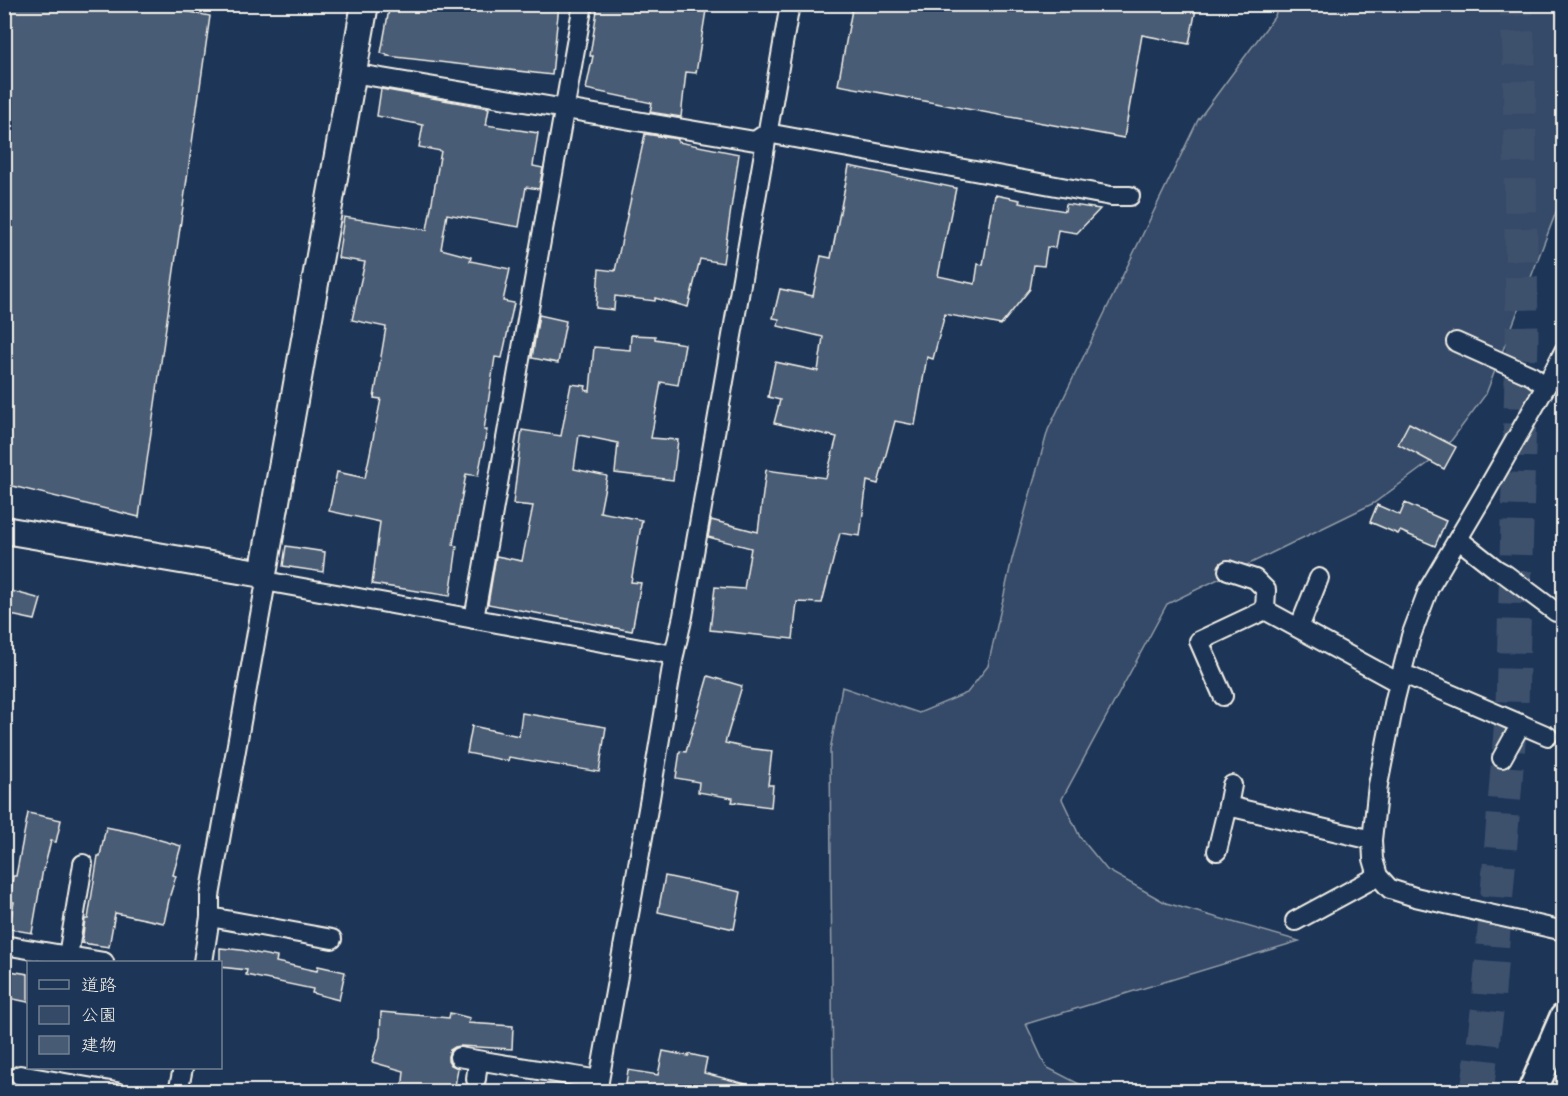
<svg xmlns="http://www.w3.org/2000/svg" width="1568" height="1096" font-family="Sriracha,'Klee One',sans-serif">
<rect width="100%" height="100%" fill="#1d3557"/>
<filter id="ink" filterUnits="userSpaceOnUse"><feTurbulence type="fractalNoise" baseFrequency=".0167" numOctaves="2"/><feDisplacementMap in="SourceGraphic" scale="12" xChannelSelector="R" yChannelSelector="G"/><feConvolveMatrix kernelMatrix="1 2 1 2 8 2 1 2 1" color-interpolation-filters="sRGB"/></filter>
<g filter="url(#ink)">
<polygon fill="#354a67" stroke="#949ea8" stroke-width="1.5" points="1278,5 1563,5 1563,194 1486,394 1442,453 1374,503 1167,604 1062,799 1080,837 1107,870 1166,903 1299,941 1026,1024 1046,1067 1089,1089 1088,1091 833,1092 830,750 842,687 919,713 967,693 988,666 1012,559 1048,430 1198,120 1275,16"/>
<g fill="#485b74" stroke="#f4f1e8" stroke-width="1.5">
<polygon points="4,4 150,4 210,16 139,517 4,484"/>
<polygon points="390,4 559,4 552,75 387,56 388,55 381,53"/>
<polygon points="598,4 707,4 696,73 686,72 681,117 650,112 652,103 586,89 593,56 590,56"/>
<polygon points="853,4 1197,4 1189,44 1142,35 1124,138 838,85"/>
<polygon points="381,89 489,108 486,125 538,133 533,166 543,168 539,189 526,187 519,227 447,214 441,249 471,257 470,261 510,269 503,301 514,303 502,358 495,357 484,430 487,430 478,476 466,474 453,545 457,546 450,596 372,584 380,522 329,511 337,472 365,478 381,399 374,398 386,327 352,320 365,262 338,258 344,217 427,230 441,151 419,147 423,125 377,116"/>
<polygon points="645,134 678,139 678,142 739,154 723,263 700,259 688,307 655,298 655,301 615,296 614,310 596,308 599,269 615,271"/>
<polygon points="849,166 956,188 938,276 975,284 978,264 983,265 995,195 1020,200 1019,203 1065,211 1066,204 1100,209 1077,233 1058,230 1055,248 1047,247 1044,266 1034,265 1030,289 1001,325 945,314 933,359 927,357 915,425 895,421 878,484 867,481 860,536 840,533 822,603 797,602 793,639 710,630 715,587 744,589 751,548 708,537 711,520 758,532 766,470 826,478 837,437 774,423 780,400 768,397 775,362 818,371 823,337 778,326 779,319 773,318 780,289 813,296 821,256 831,258"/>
<polygon points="539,315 566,321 558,363 532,358"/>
<polygon points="631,335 655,336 655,339 685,344 678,385 661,382 651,438 678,440 673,480 615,473 618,443 579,435 574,469 607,476 600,512 642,520 631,582 641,583 632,631 488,604 496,556 522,561 533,506 513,504 522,430 561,436 571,384 586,386 585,390 590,391 594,347 630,350"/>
<polygon points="1409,423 1456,447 1444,469 1398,444"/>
<polygon points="1405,503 1446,521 1435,546 1400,531 1398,534 1370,522 1377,505 1400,515"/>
<polygon points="286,546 325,552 323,572 283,566"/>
<polygon points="11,591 41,599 35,620 6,614"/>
<polygon points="708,676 742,686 725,743 747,748 772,751 768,785 773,785 771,807 732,802 733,798 698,792 699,782 676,778 680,751 686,752"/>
<polygon points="522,713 606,727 599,772 509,757 508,761 467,753 472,726 519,736"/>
<polygon points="28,813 61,820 56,842 51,841 44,869 43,869 32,933 9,929 14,902 10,901 13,876 16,876"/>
<polygon points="106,827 136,833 181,846 173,875 176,876 170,895 164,923 115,913 109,947 82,943 85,919 88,919 98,856 100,856"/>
<polygon points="665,876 741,892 734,929 658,912"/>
<polygon points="220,948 241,950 277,957 276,962 317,971 318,966 345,972 339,1000 312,993 313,989 246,975 247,970 220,967"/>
<polygon points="4,970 28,974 28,1002 4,997"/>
<polygon points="381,1012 449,1018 450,1013 470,1018 468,1023 513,1026 512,1049 460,1046 455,1047 450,1050 448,1056 448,1060 451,1065 458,1068 454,1092 402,1092 404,1071 372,1062 380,1037"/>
<polygon points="663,1051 689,1056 689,1054 707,1058 704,1073 750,1085 749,1092 625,1092 628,1070 658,1075"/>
</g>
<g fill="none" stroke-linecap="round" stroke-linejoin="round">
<polyline stroke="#3d516d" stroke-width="33" stroke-dasharray="33 16" stroke-linecap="butt" points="1477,1092 1488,1004 1512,706 1522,340 1519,55 1516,4"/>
<defs>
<g id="street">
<polyline points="352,73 755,141 767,133 1111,196 1130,196"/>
<polyline points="1456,342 1532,376 1546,386"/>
<polyline points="1564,351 1546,386 1485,493 1429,588 1411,636 1395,699 1378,785 1372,840 1373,859 1378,876 1390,889 1415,897 1564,931"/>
<polyline points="1458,539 1496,569 1505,574 1556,612"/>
<polyline points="1228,570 1255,579 1266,590 1265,610"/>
<polyline points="263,574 270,582 674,655"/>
<polyline points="474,619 583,4"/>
<polyline points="1299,628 1319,578"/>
<polyline points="1401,675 1411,677 1548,736"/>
<polyline points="1223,696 1199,641 1265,610 1399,683"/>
<polyline points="1502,758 1521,724"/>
<polyline points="1228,806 1232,785"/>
<polyline points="1217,851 1228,806 1372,840"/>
<polyline points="210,917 332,939"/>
<polyline points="1295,921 1378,876"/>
<polyline points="4,945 104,962"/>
<polyline points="68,956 83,864"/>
<polyline points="203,962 210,917 210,896 265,587 263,574"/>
<polyline points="459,1057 599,1080"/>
<polyline points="20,1075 116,1092"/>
<polyline points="476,1079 478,1061"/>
<polyline points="178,1092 183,1068"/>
<polyline points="597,1092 650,798 674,655 683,616 790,4"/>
</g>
<polyline id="secondary" points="4,530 263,574 365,4"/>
<polyline id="primary" points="1532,1092 1564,1018"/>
</defs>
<use href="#street" stroke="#f4f1e8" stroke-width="22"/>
<use href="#secondary" stroke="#f4f1e8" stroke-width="30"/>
<use href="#primary" stroke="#f4f1e8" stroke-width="33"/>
<use href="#street" stroke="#1d3557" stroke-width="18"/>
<use href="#secondary" stroke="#1d3557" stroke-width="26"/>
<use href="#primary" stroke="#1d3557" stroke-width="28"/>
</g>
</g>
<rect width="1568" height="1096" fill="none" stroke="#1d3557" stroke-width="24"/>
<rect x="12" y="12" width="1544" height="1072" fill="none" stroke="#f4f1e8" stroke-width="2" filter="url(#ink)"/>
<rect x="27" y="961" width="195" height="108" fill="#1d3557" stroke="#738091" stroke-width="1.5"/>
<rect x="39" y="980" width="30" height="9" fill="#1d3557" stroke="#738091" stroke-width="1.5"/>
<text x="81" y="991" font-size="18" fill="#f4f1e8">道路</text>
<rect x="39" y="1006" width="30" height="18" fill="#354a67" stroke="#738091" stroke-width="1.5"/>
<text x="81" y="1021" font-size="18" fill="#f4f1e8">公園</text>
<rect x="39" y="1036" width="30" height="18" fill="#485b74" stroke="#738091" stroke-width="1.5"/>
<text x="81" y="1051" font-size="18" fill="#f4f1e8">建物</text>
</svg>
